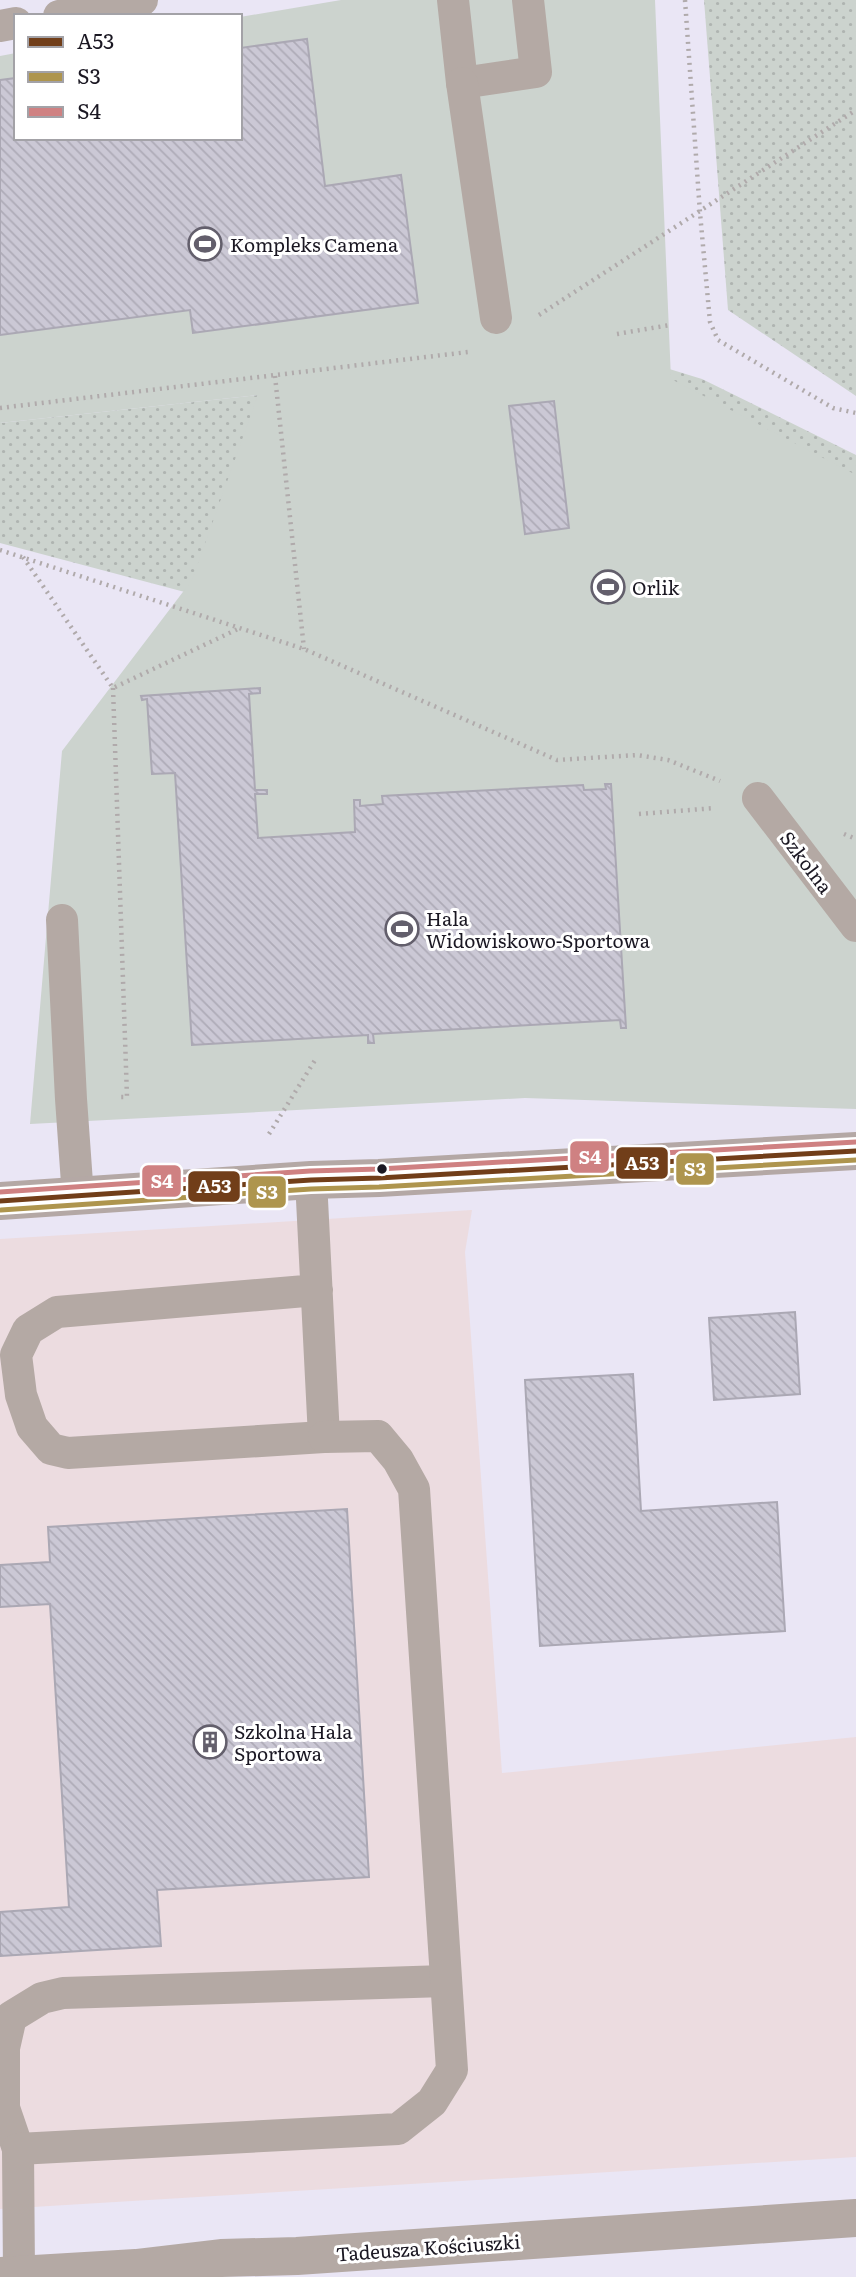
<svg xmlns="http://www.w3.org/2000/svg" width="856" height="2277" font-family="Literata,serif">
<defs>
<pattern id="grass-dots" width="8" height="8" patternUnits="userSpaceOnUse" patternTransform="scale(1.75)"><rect width="8" height="8" fill="#ccd3ce"/><path d="M2 2h.1M6 6h.1" fill="none" stroke="#afb4b1" stroke-width="1.8" stroke-linecap="round"/></pattern>
<pattern id="building-back-hatch" width="6" height="6" patternUnits="userSpaceOnUse" patternTransform="scale(1.75)"><rect width="6" height="6" fill="#cbc8d5"/><path d="M-1 5l2 2M0 0l6 6M5-1l2 2" fill="none" stroke="#aeabb7"/></pattern>
</defs>
<rect width="100%" height="100%" fill="#eae6f5"/>
<polygon fill="#ecdce0" points="472,1210 465,1252 502,1773 856,1737 856,2157 0,2209 0,1239"/>
<g fill="url(#grass-dots)">
<polygon points="704,0 856,0 856,396 728,310"/>
<polygon points="604,349 702,379 856,455 856,531"/>
<polygon points="258,395 245,608 0,543 0,423"/>
</g>
<polygon fill="#ccd3ce" points="341,0 655,0 671,379 856,475 856,1109 525,1098 30,1124 62,751 192,580 258,395 0,423 0,56 16,53 16,138 240,138 240,17"/>
<g fill="url(#building-back-hatch)" stroke="#aba8b4" stroke-width="2">
<polygon points="307,39 325,186 401,175 418,303 193,333 190,310 0,335 0,80 16,78 16,138 240,138 240,48"/>
<polygon points="554,401 569,528 525,534 509,406"/>
<polygon points="260,688 260,693 249,694 255,790 267,790 267,794 255,794 258,838 355,832 354,800 360,800 360,806 383,804 382,796 583,785 584,790 606,789 605,784 611,784 626,1028 621,1028 620,1020 373,1034 374,1043 368,1043 368,1035 192,1045 175,773 152,774 147,699 142,700 141,696"/>
<polygon points="795,1312 800,1394 714,1400 709,1318"/>
<polygon points="633,1374 641,1511 777,1502 785,1631 540,1646 525,1380"/>
<polygon points="347,1509 369,1877 157,1890 161,1946 0,1956 0,1912 69,1907 50,1604 0,1607 0,1565 50,1562 48,1527"/>
</g>
<g fill="none" stroke-linecap="round" stroke-linejoin="round">
<g stroke="#b0aaab" stroke-width="4.5" stroke-dasharray="2 5" stroke-linecap="butt">
<polyline points="685,0 700,213 710,322 718,340 833,408 856,413"/>
<polyline points="539,315 856,110"/>
<polyline points="617,334 670,325"/>
<polyline points="275,376 304,649"/>
<polyline points="0,408 468,352"/>
<polyline points="0,550 304,649 557,760 637,755 668,760 720,781"/>
<polyline points="23,557 113,688 240,628"/>
<polyline points="113,688 127,1097 117,1097"/>
<polyline points="639,814 715,808"/>
<polyline points="844,834 856,839"/>
<polyline points="269,1134 317,1057"/>
</g>
<g stroke="#b4a9a4" stroke-width="32">
<polyline points="453,0 462,83 536,72 528,0"/>
<polyline points="59,16 142,0"/>
<polyline points="0,26 16,23"/>
<polyline points="462,83 496,318"/>
<polyline points="758,798 856,926"/>
<polyline points="62,920 71,1099 78,1197"/>
<polyline points="311,1180 324,1437 68,1453 51,1449 32,1427 21,1395 16,1355 28,1330 57,1312 317,1290"/>
<polyline points="18,2149 4,2108 4,2048 11,2017 42,1998 63,1993 445,1981"/>
<polyline points="19,2274 18,2149 398,2129 432,2102 452,2070 414,1489 398,1460 378,1436 324,1437"/>
</g>
<polyline stroke="#b4a9a4" stroke-width="38" points="0,2276 136,2268 221,2258 297,2256 856,2218"/>
<polyline stroke="#b4a8a5" stroke-width="38" points="0,1201 311,1180 379,1178 856,1151"/>
<defs>
<polyline id="bus-1" points="0,1201 311,1180 379,1178 856,1151"/>
<polyline id="bus-2" points="1,1210 311,1189 379,1187 856,1160"/>
<polyline id="bus-3" points="0,1192 310,1171 379,1169 856,1142"/>
</defs>
<use href="#bus-1" stroke="#fff" stroke-width="10"/>
<use href="#bus-2" stroke="#fff" stroke-width="10"/>
<use href="#bus-3" stroke="#fff" stroke-width="10"/>
<use href="#bus-1" stroke="#713e19" stroke-width="5"/>
<use href="#bus-2" stroke="#ae954e" stroke-width="5"/>
<use href="#bus-3" stroke="#cf8182" stroke-width="5"/>
</g>
<defs>
<symbol id="stadium-ring" viewBox="-11 -11 22 22"><circle r="9.5" fill="#fff" stroke="#635f6c" stroke-width="1.5"/><path d="M0-5a6.5 5 0 1 0 0 10a6.5 5 0 1 0 0-10ZM-3.5-1.8h7v3.6h-7Z" fill="#635f6c"/></symbol>
<symbol id="building-ring" viewBox="-11 -11 22 22"><circle r="9.5" fill="#fff" stroke="#635f6c" stroke-width="1.5"/><path d="M-4-6H4V6H1V3H-1V6H-4ZM-2.5-4.3h1.7v1.8h-1.7ZM.8-4.3h1.7v1.8H.8ZM-2.5-1h1.7V.8h-1.7ZM.8-1h1.7V.8H.8Z" fill="#635f6c"/></symbol>
</defs>
<g fill-rule="evenodd">
<use href="#stadium-ring" x="186" y="225" width="38" height="38"/>
<use href="#stadium-ring" x="589" y="568" width="38" height="38"/>
<use href="#stadium-ring" x="383" y="910" width="38" height="38"/>
<use href="#building-ring" x="191" y="1723" width="38" height="38"/>
</g>
<circle fill="#1a1722" stroke="#fff" stroke-width="2.5" cx="382" cy="1169" r="6"/>
<g text-anchor="middle" dominant-baseline="central" stroke-width="6" stroke-linejoin="round" paint-order="stroke">
<g font-size="19" fill="#1a1722" stroke="#fff" text-anchor="start">
<text x="230" y="244">Kompleks Camena</text>
<text x="632" y="587">Orlik</text>
<text x="426" y="918">Hala<tspan x="426" dy="22">Widowiskowo-Sportowa</tspan></text>
<text x="234" y="1731">Szkolna Hala<tspan x="234" dy="22">Sportowa</tspan></text>
</g>
<g font-size="19" fill="#1a1722" stroke="#fff">
<text transform="translate(807 862) rotate(53)">Szkolna</text>
<text transform="translate(428 2247) rotate(-4)">Tadeusza Kościuszki</text>
</g>
</g>
<g stroke="#fff" stroke-width="2.5">
<rect x="569" y="1140" width="41" height="34" rx="7" fill="#cf8182"/>
<rect x="615" y="1146" width="54" height="34" rx="7" fill="#713e19"/>
<rect x="675" y="1152" width="40" height="34" rx="7" fill="#ae954e"/>
<rect x="141" y="1164" width="41" height="34" rx="7" fill="#cf8182"/>
<rect x="187" y="1170" width="54" height="33" rx="7" fill="#713e19"/>
<rect x="247" y="1175" width="40" height="34" rx="7" fill="#ae954e"/>
</g>
<g font-size="19" text-anchor="middle" font-weight="bold" fill="#fff">
<text x="590" y="1164">S4</text>
<text x="642" y="1170">A53</text>
<text x="695" y="1176">S3</text>
<text x="162" y="1188">S4</text>
<text x="214" y="1193">A53</text>
<text x="267" y="1199">S3</text>
</g>
<rect x="14" y="14" width="228" height="126" fill="#ffffff" stroke="#a3a2a7" stroke-width="2"/>
<rect x="28" y="37" width="35" height="10" fill="#713e19" stroke="#a3a2a7" stroke-width="2"/>
<text x="77" y="49" font-size="21" fill="#1a1722">A53</text>
<rect x="28" y="72" width="35" height="10" fill="#ae954e" stroke="#a3a2a7" stroke-width="2"/>
<text x="77" y="84" font-size="21" fill="#1a1722">S3</text>
<rect x="28" y="107" width="35" height="10" fill="#cf8182" stroke="#a3a2a7" stroke-width="2"/>
<text x="77" y="119" font-size="21" fill="#1a1722">S4</text>
</svg>
